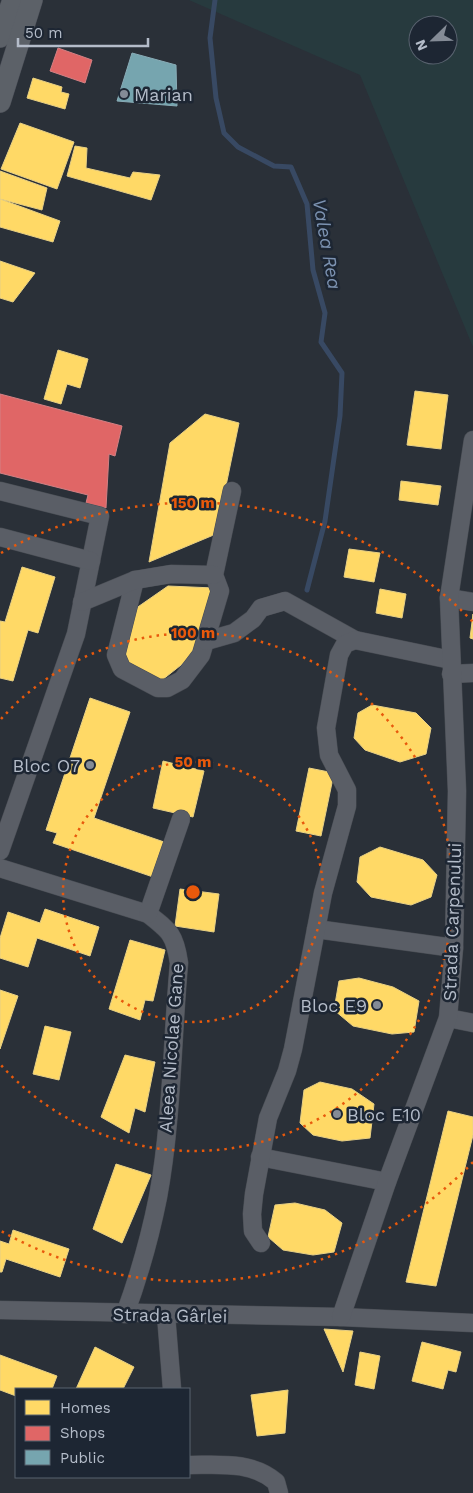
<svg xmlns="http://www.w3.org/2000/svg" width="473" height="1493" font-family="'Work Sans',sans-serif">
<rect width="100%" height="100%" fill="#2a3038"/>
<path fill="#273a3e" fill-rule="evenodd" d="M189,0H473V347L360,75ZM418,25H448V55H418Z"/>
<g fill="#ffd966" stroke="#e8d084">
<polygon points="33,78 62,87 61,92 69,94 65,109 27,98"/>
<polygon points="20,123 74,142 57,189 1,169"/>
<polygon points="75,146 87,148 86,168 130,178 133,172 160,175 151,200 67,176"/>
<polygon points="0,171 47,188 42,210 0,199"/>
<polygon points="0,199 60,221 53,242 0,227"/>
<polygon points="0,261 35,273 13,302 0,298"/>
<polygon points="58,350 88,359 80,388 67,384 61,404 44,399"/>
<polygon points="415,391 448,395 441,449 407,445"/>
<polygon points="205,414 239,423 216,534 149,562 170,443"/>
<polygon points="401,481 441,486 438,505 399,500"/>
<polygon points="349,549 380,553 374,582 344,577"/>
<polygon points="22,567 55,577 38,633 28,630 13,681 0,678 0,621 5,622"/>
<polygon points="168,586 214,588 195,654 157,684 124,666 132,611"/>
<polygon points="380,589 406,594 402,618 376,613"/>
<polygon points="473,614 473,639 470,638"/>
<polygon points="90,698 130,712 94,818 170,844 159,879 53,843 57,833 46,830"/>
<polygon points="372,705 416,713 431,728 426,754 400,762 365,750 354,738 358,713"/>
<polygon points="163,761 204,771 193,817 153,808"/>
<polygon points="309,768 334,773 321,836 296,831"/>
<polygon points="380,847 423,860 437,875 431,897 411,905 371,897 357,882 360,857"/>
<polygon points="180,889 219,894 214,932 175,926"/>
<polygon points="45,909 99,927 90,956 37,938 28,967 0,958 0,938 8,912 40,923"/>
<polygon points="130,940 165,950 153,1001 145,1000 140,1020 109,1009"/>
<polygon points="359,978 393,987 419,1001 414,1032 392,1034 353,1026 334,1010 339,981"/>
<polygon points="0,990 18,996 0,1049"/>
<polygon points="45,1026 71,1032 59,1080 33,1074"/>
<polygon points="125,1055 155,1062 145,1112 135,1108 129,1133 101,1117"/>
<polygon points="320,1082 352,1089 374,1104 370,1138 342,1141 313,1135 300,1123 304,1090"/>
<polygon points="448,1111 473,1117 473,1135 436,1286 406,1282"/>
<polygon points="116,1164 151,1175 122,1243 93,1229"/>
<polygon points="295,1203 325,1210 342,1223 334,1252 313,1255 283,1250 268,1237 275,1205"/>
<polygon points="13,1230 69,1249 60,1277 6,1259 2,1272 0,1272 0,1241 9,1244"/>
<polygon points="324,1329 353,1331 343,1372"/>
<polygon points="422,1342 461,1352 456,1372 448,1370 443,1389 412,1381"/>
<polygon points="95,1347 134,1367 123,1389 76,1389"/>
<polygon points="360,1352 380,1356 374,1389 355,1385"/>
<polygon points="0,1355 57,1376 52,1389 16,1389 16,1396 0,1390"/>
<polygon points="288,1390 285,1433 257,1436 251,1395"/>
</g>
<g fill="#e06666" stroke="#d38084">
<polygon points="58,48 92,60 85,83 50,71"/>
<polygon points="0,394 122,426 115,456 109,454 106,508 86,503 88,495 0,473"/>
</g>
<polygon fill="#76a5af" stroke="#89acb7" points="132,53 176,65 177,106 117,101"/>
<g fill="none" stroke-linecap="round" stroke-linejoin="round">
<polyline stroke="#384963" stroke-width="5" points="215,0 210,38 216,98 224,133 238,147 274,166 291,167 307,204 313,270 325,313 321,342 342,373 340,416 325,521 307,590"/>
<defs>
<g id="minor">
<polyline points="0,491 100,516 76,634 0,851"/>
<polyline points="0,537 91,561"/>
<polyline points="135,580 116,655 122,669 158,688 167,688 182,680 201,655 220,591 214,575 232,491"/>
<polyline points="449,598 473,602"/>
<polyline points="82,602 135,580 171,574 214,575"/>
<polyline points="206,641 234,633 253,619 261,608 285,601 355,640"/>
<polyline points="451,674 473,673"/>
<path d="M0,868L148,914C170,931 175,935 179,963C172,1041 172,1121 158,1197C150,1237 139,1276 125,1314"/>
<polyline points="148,914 181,819"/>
<polyline points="316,929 454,948"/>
<polyline points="448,1018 473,1023"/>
<polyline points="260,1157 387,1182"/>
<polyline points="261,1243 253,1231 252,1214 254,1194 268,1118 287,1071 293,1049 323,893 347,806 347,790 329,755 326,728 339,655 345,644 355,640 451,660"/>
<polyline points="0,1310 341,1317 473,1323"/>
<polyline points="166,1315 172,1389"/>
<polyline points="341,1317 387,1182 448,1018 454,948 457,791 449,598 473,440"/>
<path d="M189,1465C219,1465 252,1461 276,1482L279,1493"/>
</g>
<g id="major">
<polyline points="0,37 13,0"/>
<polyline points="0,102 32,0"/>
</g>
</defs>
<use href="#minor" stroke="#484c53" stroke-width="19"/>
<use href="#major" stroke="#484c55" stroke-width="22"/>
<use href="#minor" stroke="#5a5e66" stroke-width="18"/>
<use href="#major" stroke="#5c6168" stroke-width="21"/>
</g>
<g fill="none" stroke="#e8590c" stroke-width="2.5" stroke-dasharray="2.5 5">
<circle cx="193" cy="892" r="130"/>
<path d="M1 719A259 259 0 1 1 1 1065"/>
<path d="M473 1162A389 389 0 0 1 1 1231M1 553A389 389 0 0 1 473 622"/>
</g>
<g fill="#848b96" stroke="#1d2633" stroke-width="2">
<circle cx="124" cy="94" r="5"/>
<circle cx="90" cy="765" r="5"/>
<circle cx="377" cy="1005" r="5"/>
<circle cx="337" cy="1114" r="5"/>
</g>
<g text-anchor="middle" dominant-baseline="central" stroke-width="5" stroke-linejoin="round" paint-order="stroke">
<g font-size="18" fill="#b4bcc9" stroke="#1d2633" text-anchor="start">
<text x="134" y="94">Marian</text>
<text x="80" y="765" text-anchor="end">Bloc O7</text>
<text x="367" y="1005" text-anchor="end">Bloc E9</text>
<text x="347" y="1114">Bloc E10</text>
</g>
<g font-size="18" fill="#b4bcc9" stroke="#1d2633">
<text transform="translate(452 922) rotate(-88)">Strada Carpenului</text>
<text transform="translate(171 1048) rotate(-86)">Aleea Nicolae Gane</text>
<text transform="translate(170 1315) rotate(1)">Strada Gârlei</text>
</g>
<g font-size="19" font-style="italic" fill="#7c92b1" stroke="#1d2633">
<text transform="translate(327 244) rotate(80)">Valea Rea</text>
</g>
</g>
<circle cx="193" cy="892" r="8" fill="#e8590c" stroke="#1d2633" stroke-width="2.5"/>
<g font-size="15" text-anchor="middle" font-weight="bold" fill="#e8590c" stroke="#1d2633" stroke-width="5" stroke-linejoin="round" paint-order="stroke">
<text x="193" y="508">150 m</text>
<text x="193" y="638">100 m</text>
<text x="193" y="767">50 m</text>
</g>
<rect x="15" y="1388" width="175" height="90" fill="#1d2633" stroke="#59626f"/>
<rect x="25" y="1400" width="25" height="15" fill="#ffd966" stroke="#59626f"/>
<text x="60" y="1413" font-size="15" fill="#b4bcc9">Homes</text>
<rect x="25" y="1426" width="25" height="15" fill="#e06666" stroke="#59626f"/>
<text x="60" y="1438" font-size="15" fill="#b4bcc9">Shops</text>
<rect x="25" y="1450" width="25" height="15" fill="#76a5af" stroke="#59626f"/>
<text x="60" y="1463" font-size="15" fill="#b4bcc9">Public</text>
<g transform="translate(433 40) rotate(247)"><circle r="24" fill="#1d2633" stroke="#59626f"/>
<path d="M0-4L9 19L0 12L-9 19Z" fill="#848b96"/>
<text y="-8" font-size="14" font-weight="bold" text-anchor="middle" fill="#b4bcc9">N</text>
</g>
<path d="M18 38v8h130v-8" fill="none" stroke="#b4bcc9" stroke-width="2.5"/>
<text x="25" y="38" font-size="15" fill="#b4bcc9" stroke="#1d2633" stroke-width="4" paint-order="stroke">50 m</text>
</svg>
